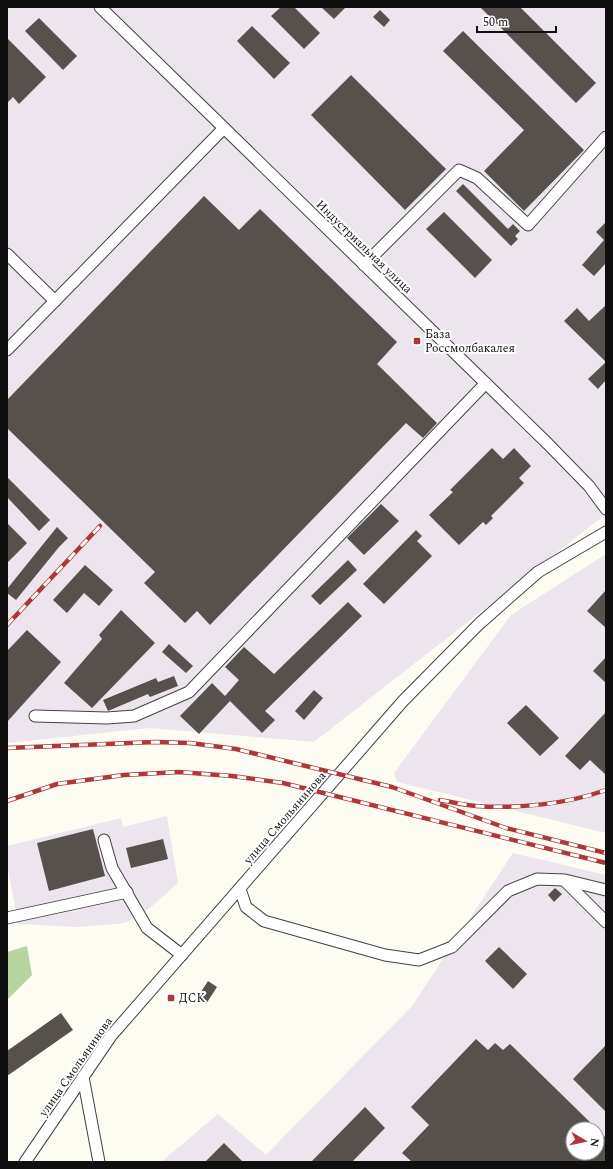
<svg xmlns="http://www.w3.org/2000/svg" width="613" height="1169" font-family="Spectral,serif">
<rect width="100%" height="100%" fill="#fdfcf3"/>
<g fill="#ece5ed" fill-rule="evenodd">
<polygon points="7,7 606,7 606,514 314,742 150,728 7,743"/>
<polygon points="606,554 606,833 397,782 394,773 511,615"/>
<polygon points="167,816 178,883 145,912 125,923 78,927 18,924 7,863 7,846 121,818 123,827"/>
<path d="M513,853L606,875V1162H161L218,1114L266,1155L412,1006ZM573,1129H597V1153H573Z"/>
</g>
<polygon fill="#b7d4a1" points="27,946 32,975 7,1000 7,952"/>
<g fill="#57514d">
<polygon points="281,7 294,7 320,33 304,49 271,16"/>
<polygon points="321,7 346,7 334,19"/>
<polygon points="480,7 520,7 596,83 576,103"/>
<polygon points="380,10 390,20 384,27 373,17"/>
<polygon points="39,18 77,56 63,70 25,31"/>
<polygon points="252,26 290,63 274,79 237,41"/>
<polygon points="463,31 584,150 524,211 484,171 524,130 443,51"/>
<polygon points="7,38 46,77 19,104 13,97 7,103"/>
<polygon points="351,75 446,169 405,210 311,115"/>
<polygon points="463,184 508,229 513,224 520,231 515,236 518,239 511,246 456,191"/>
<polygon points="204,196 239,230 260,209 397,342 377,364 437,423 423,438 406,423 210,625 197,611 185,623 144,583 155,572 7,428 7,400"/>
<polygon points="444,212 492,260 475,278 426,229"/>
<polygon points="606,222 606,263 594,276 582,265 604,240 596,232"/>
<polygon points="606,305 606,380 598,389 588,379 606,362 564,321 577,308 589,321"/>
<polygon points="492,448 503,459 514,448 531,466 519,478 524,483 491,516 493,518 486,525 483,522 459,545 429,515 453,492 450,490"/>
<polygon points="7,477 50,520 39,531 7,497"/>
<polygon points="381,504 399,521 364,555 347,538"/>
<polygon points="7,523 27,543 7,563"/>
<polygon points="57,527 68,538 59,547 16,600 7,593 7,589"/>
<polygon points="416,530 422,536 417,541 432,556 384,604 363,584"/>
<polygon points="348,560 357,570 320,605 311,596"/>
<polygon points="85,565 113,590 99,606 84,593 67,613 53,600"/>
<polygon points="606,590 606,628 587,611"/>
<polygon points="348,602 362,616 265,711 275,720 262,733 230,701 199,734 180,716 212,683 225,696 239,680 225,667 244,647 274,674"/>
<polygon points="121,610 155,643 92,708 64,683 102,639 99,635"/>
<polygon points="27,630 61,662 7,722 7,651"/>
<polygon points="169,644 193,666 186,673 162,652"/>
<polygon points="606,657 606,683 593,671"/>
<polygon points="174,676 178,686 150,697 148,694 108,711 103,700 156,678 158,682"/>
<polygon points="314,690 323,698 304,720 295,711"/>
<polygon points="526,705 559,738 540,756 507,723"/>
<polygon points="606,712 606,775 590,760 580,770 565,756"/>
<polygon points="93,829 105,876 49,891 37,843"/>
<polygon points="163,839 168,859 131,868 126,848"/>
<polygon points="555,888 562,894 554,902 548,895"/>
<polygon points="499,947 527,974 513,989 485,961"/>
<polygon points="208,981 217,987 206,1004 197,998"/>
<polygon points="61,1013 73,1030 7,1076 7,1051"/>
<polygon points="476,1039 488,1050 495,1043 503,1050 510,1044 597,1129 573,1129 573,1153 597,1153 597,1129 606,1138 606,1162 412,1162 402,1153 429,1125 411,1107"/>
<polygon points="606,1045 606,1112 573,1079"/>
<polygon points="365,1107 385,1128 352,1162 311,1162"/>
<polygon points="224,1143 243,1162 205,1162"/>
</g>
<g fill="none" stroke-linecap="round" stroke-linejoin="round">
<defs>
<g id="minor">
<polyline points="100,7 548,444 589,486 606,509"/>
<polyline points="7,254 55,301"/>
<polyline points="364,265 459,170 477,178 528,225 606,137"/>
<polyline points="7,350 224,128"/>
<polyline points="35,716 107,718 134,716 189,692 485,384"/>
<polyline points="104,840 112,868 147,928 182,955"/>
<polyline points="565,881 606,922"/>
<polyline points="240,889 246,907 264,921 385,955 419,960 452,947 508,891 537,879 565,880 606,890"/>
<polyline points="7,918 127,892"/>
<polyline points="83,1077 99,1162"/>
<polyline points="25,1162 111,1036 403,701 479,624 538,572 606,532"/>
</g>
</defs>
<use href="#minor" stroke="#424242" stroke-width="13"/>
<use href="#minor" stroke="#fff" stroke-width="11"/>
<defs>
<g id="rail">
<polyline points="7,625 100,526"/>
<polyline points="7,748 155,742 190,743 236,749 392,787 506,828 606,853"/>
<path d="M440,800C452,802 464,805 476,806C518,809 567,804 606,790"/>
<polyline points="7,801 57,784 124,775 179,772 232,776 283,783 606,863"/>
</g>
</defs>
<use href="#rail" stroke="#af373a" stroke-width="4.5"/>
<use href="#rail" stroke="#fff" stroke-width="3" stroke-dasharray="9" stroke-linecap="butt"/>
</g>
<g fill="#af373a" stroke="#fff" stroke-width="1.5">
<rect x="413" y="337" width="8" height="8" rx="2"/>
<rect x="167" y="994" width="8" height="8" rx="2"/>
</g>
<g text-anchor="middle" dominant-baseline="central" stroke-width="4" stroke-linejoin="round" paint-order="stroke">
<g font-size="12" fill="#0f0f0f" stroke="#fff">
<text transform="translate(364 247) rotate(44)">Индустриальная улица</text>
<text transform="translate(285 818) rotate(-49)">улица Смольянинова</text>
<text transform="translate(76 1067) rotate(-55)">улица Смольянинова</text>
</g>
<g font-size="12" fill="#0f0f0f" stroke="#fff" text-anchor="start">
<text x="425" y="334">База<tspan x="425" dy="14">Россмолбакалея</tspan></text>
<text x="179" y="998">ДСК</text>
</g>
</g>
<rect width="613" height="1169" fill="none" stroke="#0f0f0f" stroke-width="16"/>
<g transform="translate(585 1141) rotate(99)"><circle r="19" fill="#ffffff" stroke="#9f9f9f"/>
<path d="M0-3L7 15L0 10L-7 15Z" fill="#af373a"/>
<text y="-6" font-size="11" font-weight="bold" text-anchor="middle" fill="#0f0f0f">N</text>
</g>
<path d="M477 26v6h79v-6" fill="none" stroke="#0f0f0f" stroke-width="2"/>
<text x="483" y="26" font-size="12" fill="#0f0f0f" stroke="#ffffff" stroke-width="3" paint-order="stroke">50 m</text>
</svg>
